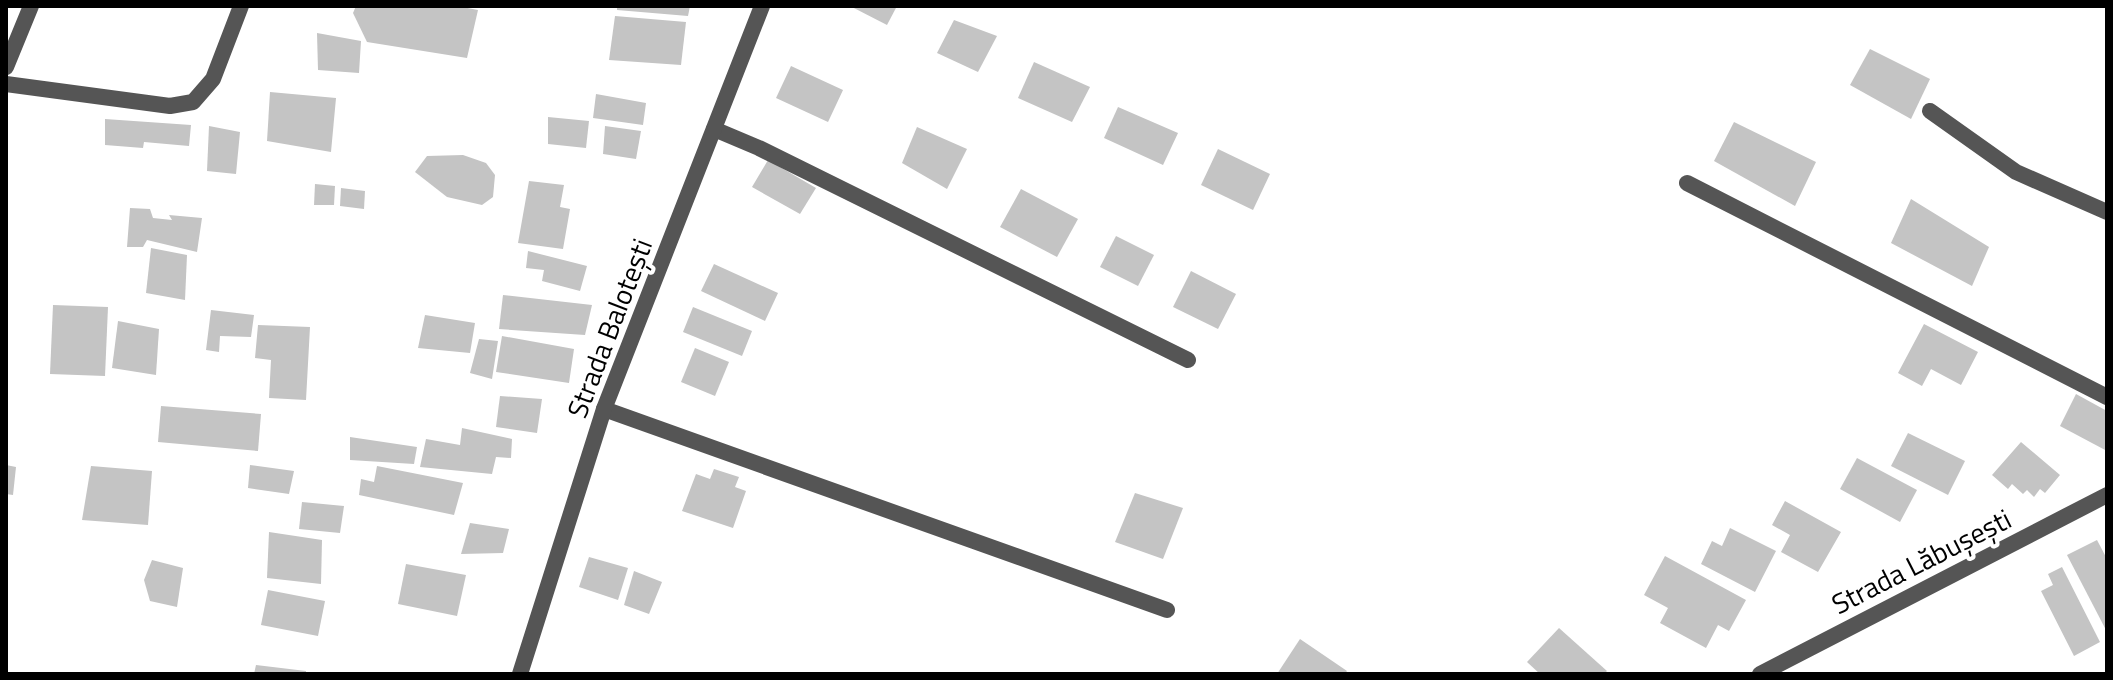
<svg xmlns="http://www.w3.org/2000/svg" width="2113" height="680" font-family="'Titillium Web',sans-serif">
<rect width="100%" height="100%" fill="#fff"/>
<g fill="#c4c4c4">
<polygon points="356,6 457,6 478,10 467,58 367,42 353,13"/>
<polygon points="617,6 690,6 688,16 617,10"/>
<polygon points="850,6 897,6 887,25"/>
<polygon points="615,16 686,22 681,65 609,60"/>
<polygon points="954,20 997,36 978,72 937,53"/>
<polygon points="317,33 361,41 359,73 318,70"/>
<polygon points="1870,49 1930,79 1911,119 1850,85"/>
<polygon points="1034,62 1090,87 1072,122 1018,98"/>
<polygon points="791,66 843,90 828,122 776,98"/>
<polygon points="270,92 336,98 331,152 267,141"/>
<polygon points="596,94 646,103 643,125 593,118"/>
<polygon points="1118,107 1178,133 1163,165 1104,138"/>
<polygon points="548,117 589,121 586,148 548,144"/>
<polygon points="105,119 191,125 189,146 144,142 143,148 105,145"/>
<polygon points="1734,122 1816,162 1795,206 1714,161"/>
<polygon points="209,126 240,132 236,174 207,171"/>
<polygon points="605,126 641,131 636,159 603,154"/>
<polygon points="917,127 967,149 947,189 902,163"/>
<polygon points="1218,149 1270,174 1253,210 1201,185"/>
<polygon points="463,155 486,163 495,175 493,197 482,205 447,197 415,172 427,156"/>
<polygon points="768,160 816,188 800,214 752,187"/>
<polygon points="529,181 564,185 560,207 570,209 563,249 518,243"/>
<polygon points="315,184 335,186 334,205 314,205"/>
<polygon points="341,188 365,191 364,209 340,206"/>
<polygon points="1021,189 1078,219 1057,257 1000,227"/>
<polygon points="1911,199 1989,247 1972,286 1891,243"/>
<polygon points="130,208 150,209 153,218 172,220 169,215 202,218 197,252 147,240 143,247 127,247"/>
<polygon points="1116,236 1154,255 1138,286 1100,267"/>
<polygon points="151,248 187,255 185,300 146,293"/>
<polygon points="528,251 587,266 580,291 542,281 544,270 526,268"/>
<polygon points="714,264 778,293 765,321 701,291"/>
<polygon points="1191,271 1236,294 1218,329 1173,307"/>
<polygon points="503,295 592,305 585,335 499,329"/>
<polygon points="53,305 108,307 105,376 50,374"/>
<polygon points="693,307 752,331 742,356 683,332"/>
<polygon points="211,310 254,315 251,337 220,336 219,352 206,350"/>
<polygon points="425,315 475,323 470,353 418,348"/>
<polygon points="118,321 159,329 156,375 112,368"/>
<polygon points="1924,324 1978,352 1961,385 1931,369 1922,386 1898,373"/>
<polygon points="258,325 310,327 306,400 269,398 271,360 255,358"/>
<polygon points="502,336 574,349 569,383 496,372"/>
<polygon points="479,339 498,341 492,379 470,373"/>
<polygon points="695,348 729,362 715,396 681,382"/>
<polygon points="2076,394 2107,411 2107,451 2060,426"/>
<polygon points="500,396 542,399 537,433 496,427"/>
<polygon points="161,406 261,414 258,451 158,442"/>
<polygon points="462,428 512,439 511,458 496,457 492,474 420,467 426,439 460,445"/>
<polygon points="1908,433 1965,461 1948,495 1891,466"/>
<polygon points="350,437 417,447 414,464 350,460"/>
<polygon points="2021,442 2060,475 2045,493 2040,489 2034,497 2027,490 2023,494 2012,484 2008,489 1992,475"/>
<polygon points="1857,458 1917,490 1900,522 1840,489"/>
<polygon points="6,465 16,467 13,495 6,494"/>
<polygon points="250,465 294,471 289,494 248,488"/>
<polygon points="91,466 152,471 148,525 82,520"/>
<polygon points="377,466 463,483 454,515 359,495 361,479 374,482"/>
<polygon points="714,469 739,477 735,487 746,491 733,528 682,511 696,474 710,479"/>
<polygon points="1135,493 1183,508 1163,559 1115,542"/>
<polygon points="1785,501 1841,532 1818,572 1781,552 1790,535 1772,525"/>
<polygon points="302,502 344,506 340,533 299,529"/>
<polygon points="470,523 509,529 503,553 461,554"/>
<polygon points="1730,528 1776,551 1755,592 1701,564 1712,541 1722,546"/>
<polygon points="269,532 322,540 321,584 267,578"/>
<polygon points="2097,540 2107,559 2107,632 2067,555"/>
<polygon points="1665,556 1746,600 1729,631 1718,625 1706,648 1660,623 1668,608 1644,595"/>
<polygon points="589,557 628,568 618,600 579,587"/>
<polygon points="152,560 183,568 177,607 150,601 144,580"/>
<polygon points="406,564 466,575 457,616 398,604"/>
<polygon points="2062,567 2100,642 2074,656 2041,591 2053,585 2048,574"/>
<polygon points="634,571 662,582 649,614 624,605"/>
<polygon points="268,590 325,601 318,636 261,625"/>
<polygon points="1559,628 1607,671 1604,674 1540,674 1527,662"/>
<polygon points="1300,639 1347,671 1345,674 1277,674"/>
<polygon points="256,665 306,671 306,674 254,674"/>
</g>
<g fill="none" stroke-linecap="round" stroke-linejoin="round">
<g stroke="#555" stroke-width="16">
<polyline points="6,67 31,6"/>
<polyline points="6,84 170,106 193,102 213,79 241,6"/>
<polyline points="1930,111 2016,172 2107,212"/>
<polyline points="714,129 759,148 1188,360"/>
<polyline points="1687,183 2107,397"/>
<polyline points="604,409 1167,610"/>
<polyline points="520,674 604,409 762,6"/>
</g>
<polyline stroke="#555" stroke-width="16" points="1760,674 2107,495"/>
</g>
<g text-anchor="middle" dominant-baseline="central" stroke-width="8" stroke-linejoin="round" paint-order="stroke">
<g font-size="28" fill="#000" stroke="#fff">
<text transform="translate(609 328) rotate(-69)">Strada Balotești</text>
<text transform="translate(1921 561) rotate(-27)">Strada Lăbușești</text>
</g>
</g>
<rect width="2113" height="680" fill="none" stroke="#000000" stroke-width="16"/>
</svg>
